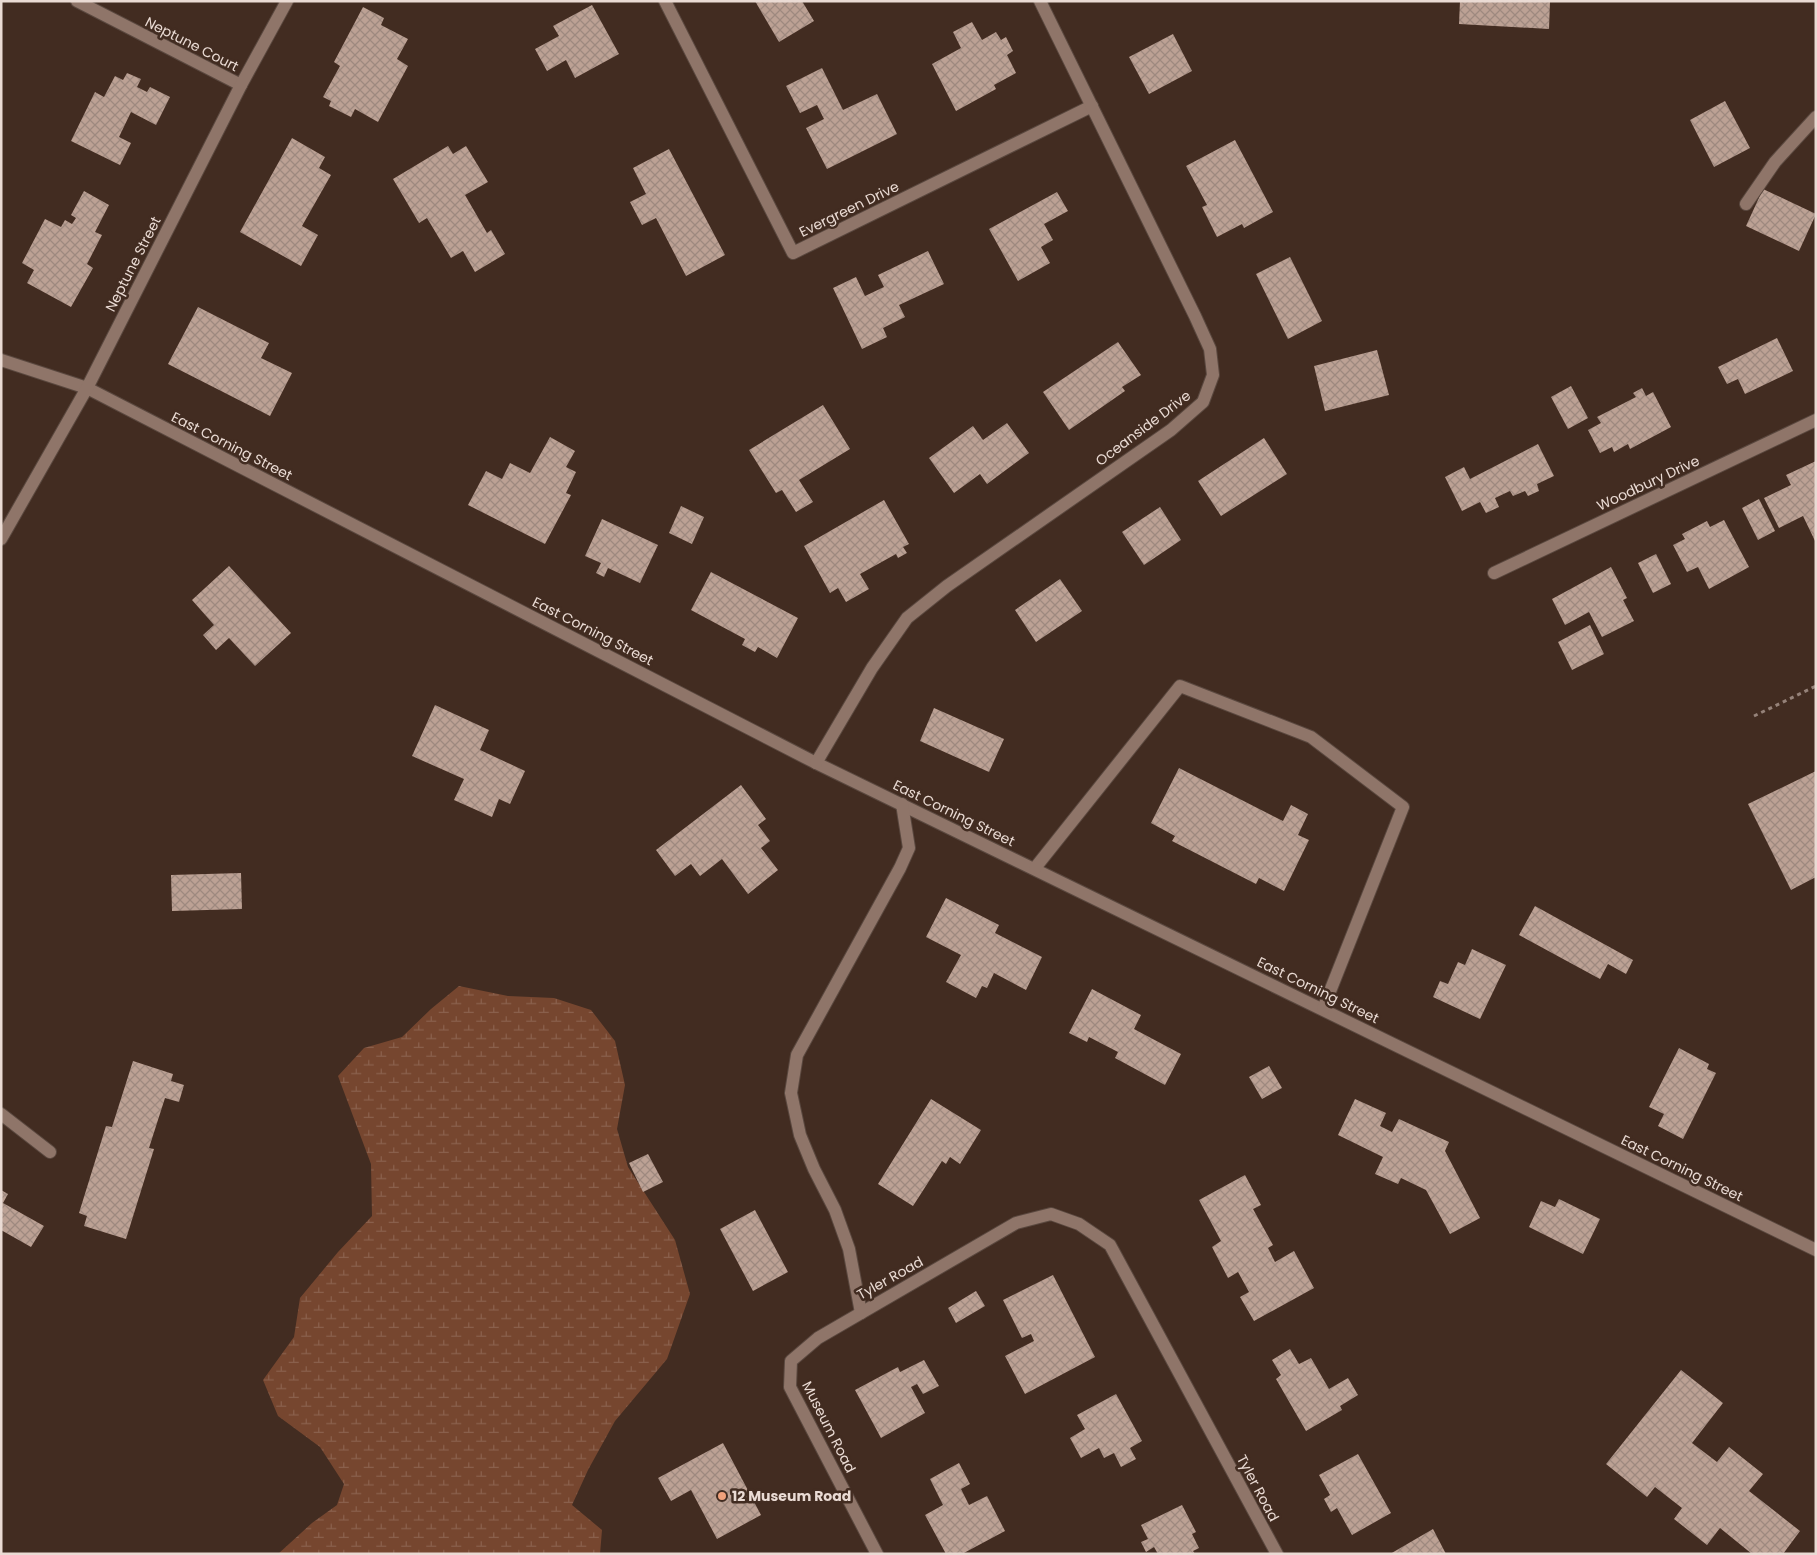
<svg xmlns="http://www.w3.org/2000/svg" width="1817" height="1555" font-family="Poppins,sans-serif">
<defs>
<pattern id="wetland-marsh" width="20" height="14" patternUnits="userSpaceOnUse" patternTransform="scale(1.25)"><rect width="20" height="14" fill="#76462f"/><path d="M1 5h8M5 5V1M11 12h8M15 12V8" fill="none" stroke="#8a604c"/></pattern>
<pattern id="building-cross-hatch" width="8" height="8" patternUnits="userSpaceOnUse" patternTransform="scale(1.25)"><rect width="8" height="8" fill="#bca194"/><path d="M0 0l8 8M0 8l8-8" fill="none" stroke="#9e897f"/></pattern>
</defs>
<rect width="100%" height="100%" fill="#422c21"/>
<polygon fill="url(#wetland-marsh)" points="459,986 508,996 554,998 591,1010 615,1041 625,1085 617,1129 628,1167 675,1240 690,1294 667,1359 615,1421 588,1470 572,1505 602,1530 600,1554 278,1554 312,1523 337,1505 344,1484 320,1447 278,1416 263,1380 294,1337 300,1298 338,1252 372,1216 371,1164 338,1076 364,1048 402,1037 431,1009"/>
<g fill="url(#building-cross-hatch)">
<polygon points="755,1 802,1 814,21 779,42"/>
<polygon points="1460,1 1550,1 1549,29 1459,24"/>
<polygon points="592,5 619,54 575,78 566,60 547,71 535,49 559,36 553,26"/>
<polygon points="363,7 384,18 381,25 408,39 397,59 408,66 378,122 355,109 351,117 329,106 331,101 323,97 340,66 334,62"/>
<polygon points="972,22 982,40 996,32 1001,40 1006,37 1013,51 1007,55 1016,73 994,85 996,89 956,111 932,64 961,48 953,32"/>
<polygon points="1173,34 1192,71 1149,94 1129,57"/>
<polygon points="822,68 843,110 877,94 897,134 827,169 806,128 824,119 817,105 800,113 786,86"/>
<polygon points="127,73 141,79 137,87 147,92 150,87 170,97 156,125 131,112 119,137 131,143 120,165 71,141 95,92 104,97 115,76 123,80"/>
<polygon points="1725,101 1750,148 1714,167 1690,120"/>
<polygon points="292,138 325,157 319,168 331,175 302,226 318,235 301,266 240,232"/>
<polygon points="1235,140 1273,212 1244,228 1242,224 1217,237 1202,207 1207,205 1186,166"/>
<polygon points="448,146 453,154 466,146 488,182 465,195 487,233 491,230 505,254 475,272 463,251 451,258 427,218 419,223 393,179"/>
<polygon points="669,149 725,255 686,276 656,218 642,225 630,202 646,194 633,168"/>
<polygon points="1763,189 1816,214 1799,251 1746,226"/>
<polygon points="84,191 109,205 95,232 102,235 87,264 93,268 71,307 27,283 34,270 22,263 45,219 61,227 65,220 72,224 76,218 71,215"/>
<polygon points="1057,192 1068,211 1044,224 1053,240 1041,247 1050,263 1018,281 989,229"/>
<polygon points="928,251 944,284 899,305 905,317 883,328 887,337 862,349 833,288 856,277 865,296 884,287 878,275"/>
<polygon points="1290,257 1322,321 1288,339 1256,274"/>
<polygon points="198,307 269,343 261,358 292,373 270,416 168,364"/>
<polygon points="1777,338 1793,371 1745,394 1738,379 1727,384 1718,367"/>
<polygon points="1118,342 1141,375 1122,387 1125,391 1069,430 1043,392"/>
<polygon points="1377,350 1389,395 1325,411 1314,366"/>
<polygon points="1571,386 1588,418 1568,429 1551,397"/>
<polygon points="1642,388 1646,396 1653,392 1671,427 1630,449 1628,444 1614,452 1612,447 1600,453 1588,430 1601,423 1597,417 1636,397 1633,393"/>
<polygon points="823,405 850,449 799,480 813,502 796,512 782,490 776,493 749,450"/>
<polygon points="1007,423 1029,453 987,484 980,474 954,493 929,458 973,426 983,440"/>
<polygon points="550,437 575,451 566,467 576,472 566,493 571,495 545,544 468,505 486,471 502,479 510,463 530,473"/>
<polygon points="1264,438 1287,474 1221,516 1198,481"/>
<polygon points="1538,444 1554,476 1537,484 1539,491 1528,496 1525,491 1513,496 1510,491 1495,498 1499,507 1486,513 1480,502 1462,511 1445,477 1464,467 1470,479"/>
<polygon points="1816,461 1816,543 1803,516 1779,528 1764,498 1791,485 1786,475"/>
<polygon points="1759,499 1775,531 1758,540 1742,508"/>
<polygon points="884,500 909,544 903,547 907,553 898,558 896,554 860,574 869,589 846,602 838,588 830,593 804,546"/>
<polygon points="681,506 704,517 692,544 669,533"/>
<polygon points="1160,507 1181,540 1144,565 1122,532"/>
<polygon points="602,519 658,545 640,583 608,568 604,577 596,573 601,563 585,556"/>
<polygon points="1724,520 1749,567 1709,589 1698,567 1687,572 1673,545 1685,539 1682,534 1707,521 1710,527"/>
<polygon points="1656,554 1671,584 1653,593 1638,563"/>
<polygon points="229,566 291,633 255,666 229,638 216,650 203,635 214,625 192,600"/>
<polygon points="1611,567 1627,598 1623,600 1634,621 1602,637 1589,612 1565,625 1552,599"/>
<polygon points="711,572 798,618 777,658 758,647 755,652 742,645 745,639 691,610"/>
<polygon points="1060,579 1082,611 1036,642 1015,610"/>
<polygon points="1590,625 1604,654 1572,670 1558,642"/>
<polygon points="435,705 489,730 480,750 525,771 510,804 499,799 492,817 454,800 464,779 412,756"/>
<polygon points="934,708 1004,739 989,772 920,741"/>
<polygon points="1179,768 1283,821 1291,805 1308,814 1298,835 1309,840 1284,891 1259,878 1256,884 1172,841 1175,836 1151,823"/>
<polygon points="1816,771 1816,877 1791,890 1748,804"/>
<polygon points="741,785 766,819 758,825 770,841 761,848 778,870 748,894 722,859 700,876 691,864 675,876 656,850"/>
<polygon points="241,873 242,909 172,911 171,875"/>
<polygon points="946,898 999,925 995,933 1042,957 1026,990 994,973 987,988 982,986 976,998 946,982 961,955 926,937"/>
<polygon points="1535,906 1633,960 1626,974 1608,964 1600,979 1519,935"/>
<polygon points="1472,949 1506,965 1480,1019 1433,997 1440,981 1448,984 1458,962 1465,965"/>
<polygon points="1092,989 1141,1015 1134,1029 1181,1054 1165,1085 1115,1058 1118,1052 1089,1037 1087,1042 1069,1033"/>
<polygon points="1679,1048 1709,1064 1707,1069 1716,1073 1683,1139 1658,1126 1664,1114 1649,1107"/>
<polygon points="133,1061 173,1074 171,1081 184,1085 179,1102 165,1098 149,1148 154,1149 126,1239 84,1226 87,1216 79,1213 106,1126 112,1127"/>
<polygon points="1269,1066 1282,1088 1262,1099 1249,1077"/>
<polygon points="931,1099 981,1130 960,1164 950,1157 946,1164 942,1161 913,1206 878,1184"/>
<polygon points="1355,1099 1386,1113 1380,1126 1392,1132 1399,1119 1449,1142 1445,1151 1480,1218 1450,1234 1426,1190 1401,1178 1398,1184 1375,1174 1383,1157 1338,1135"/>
<polygon points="648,1154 663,1182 643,1192 629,1163"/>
<polygon points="1245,1175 1261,1205 1253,1209 1273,1245 1268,1248 1275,1262 1294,1251 1314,1288 1254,1321 1240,1297 1249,1292 1238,1272 1228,1278 1212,1247 1221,1241 1199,1200"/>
<polygon points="1,1190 8,1194 3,1203 44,1226 31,1247 1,1230"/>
<polygon points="1559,1199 1600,1219 1583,1254 1529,1227 1541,1201 1555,1207"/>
<polygon points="755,1210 788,1272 753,1291 720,1229"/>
<polygon points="1053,1275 1095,1357 1025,1394 1005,1356 1034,1341 1031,1334 1022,1338 1003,1300"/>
<polygon points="976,1291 985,1306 956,1323 948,1308"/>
<polygon points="1290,1349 1299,1364 1311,1358 1329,1389 1348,1378 1358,1395 1340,1406 1342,1410 1306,1431 1276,1379 1281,1375 1272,1360"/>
<polygon points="924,1360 939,1386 923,1394 917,1384 911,1387 925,1413 881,1438 855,1390 898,1367 900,1372"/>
<polygon points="1681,1370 1723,1403 1692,1443 1717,1462 1729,1447 1763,1474 1749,1491 1800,1531 1783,1554 1752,1554 1720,1528 1707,1545 1674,1519 1682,1508 1655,1487 1647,1497 1606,1464"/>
<polygon points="1116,1394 1142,1441 1130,1448 1136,1459 1121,1467 1114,1453 1104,1458 1099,1448 1081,1458 1070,1438 1085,1429 1077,1415"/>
<polygon points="723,1443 761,1515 717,1539 691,1490 671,1501 658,1478"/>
<polygon points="1358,1454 1391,1513 1352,1535 1337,1508 1331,1512 1324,1499 1330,1495 1319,1475"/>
<polygon points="959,1463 970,1484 961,1489 969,1505 987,1496 1005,1531 962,1554 946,1554 925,1515 943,1505 930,1479"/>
<polygon points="1182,1505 1196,1532 1192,1534 1199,1548 1193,1551 1195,1554 1158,1554 1154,1547 1146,1552 1141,1542 1148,1539 1141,1525"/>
<polygon points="1433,1529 1446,1554 1390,1554"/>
</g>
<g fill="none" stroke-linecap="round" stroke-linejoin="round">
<defs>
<g id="minor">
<polyline points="77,1 241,85"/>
<polyline points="665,1 793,253 1092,106"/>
<polyline points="1746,204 1775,162 1816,117"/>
<polyline points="1,360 87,388 816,763 1816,1250"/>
<polyline points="1,539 87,388 241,85 287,1"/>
<polyline points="1494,573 1816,420"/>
<polyline points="816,763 872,668 907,618 947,586 1171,430 1203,402 1213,375 1210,349 1195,316 1040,1"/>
<polyline points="1035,868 1180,686 1311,737 1403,807 1323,1009"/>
<polyline points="1,1114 50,1152"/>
<polyline points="861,1313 849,1249 835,1210 814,1169 800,1135 791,1093 797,1055 900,868 909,848 902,804"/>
<polyline points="877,1554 790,1387 791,1361 818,1338 1016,1223 1051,1214 1079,1224 1110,1245 1277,1554"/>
</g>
</defs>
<use href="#minor" stroke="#5a483f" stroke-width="14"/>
<polyline stroke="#958279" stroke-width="3" stroke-dasharray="4 4" stroke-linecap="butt" points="1754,716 1816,686"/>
<use href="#minor" stroke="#8f7569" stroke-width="12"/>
</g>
<circle fill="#f1a17b" stroke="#422c21" stroke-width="2" cx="722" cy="1496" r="5"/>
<g text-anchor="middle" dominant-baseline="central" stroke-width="5" stroke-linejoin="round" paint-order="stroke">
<g font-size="14" fill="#eadbd4" stroke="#422c21">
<text transform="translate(192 44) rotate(27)">Neptune Court</text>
<text transform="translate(849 209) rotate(-26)">Evergreen Drive</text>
<text transform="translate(133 264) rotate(-63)">Neptune Street</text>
<text transform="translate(1143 428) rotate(-37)">Oceanside Drive</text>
<text transform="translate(232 446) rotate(27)">East Corning Street</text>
<text transform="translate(1648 483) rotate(-25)">Woodbury Drive</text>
<text transform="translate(593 631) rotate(27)">East Corning Street</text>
<text transform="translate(954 813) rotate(26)">East Corning Street</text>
<text transform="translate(1318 990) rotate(26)">East Corning Street</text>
<text transform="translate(1682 1168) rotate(26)">East Corning Street</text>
<text transform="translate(890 1278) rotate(-29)">Tyler Road</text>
<text transform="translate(829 1427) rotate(63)">Museum Road</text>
<text transform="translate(1258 1488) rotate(62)">Tyler Road</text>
</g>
<g font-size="14" font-weight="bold" fill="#eadbd4" stroke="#422c21" text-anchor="start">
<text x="732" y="1496">12 Museum Road</text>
</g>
</g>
<rect width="1817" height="1555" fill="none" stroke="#eadbd4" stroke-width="5"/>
</svg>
